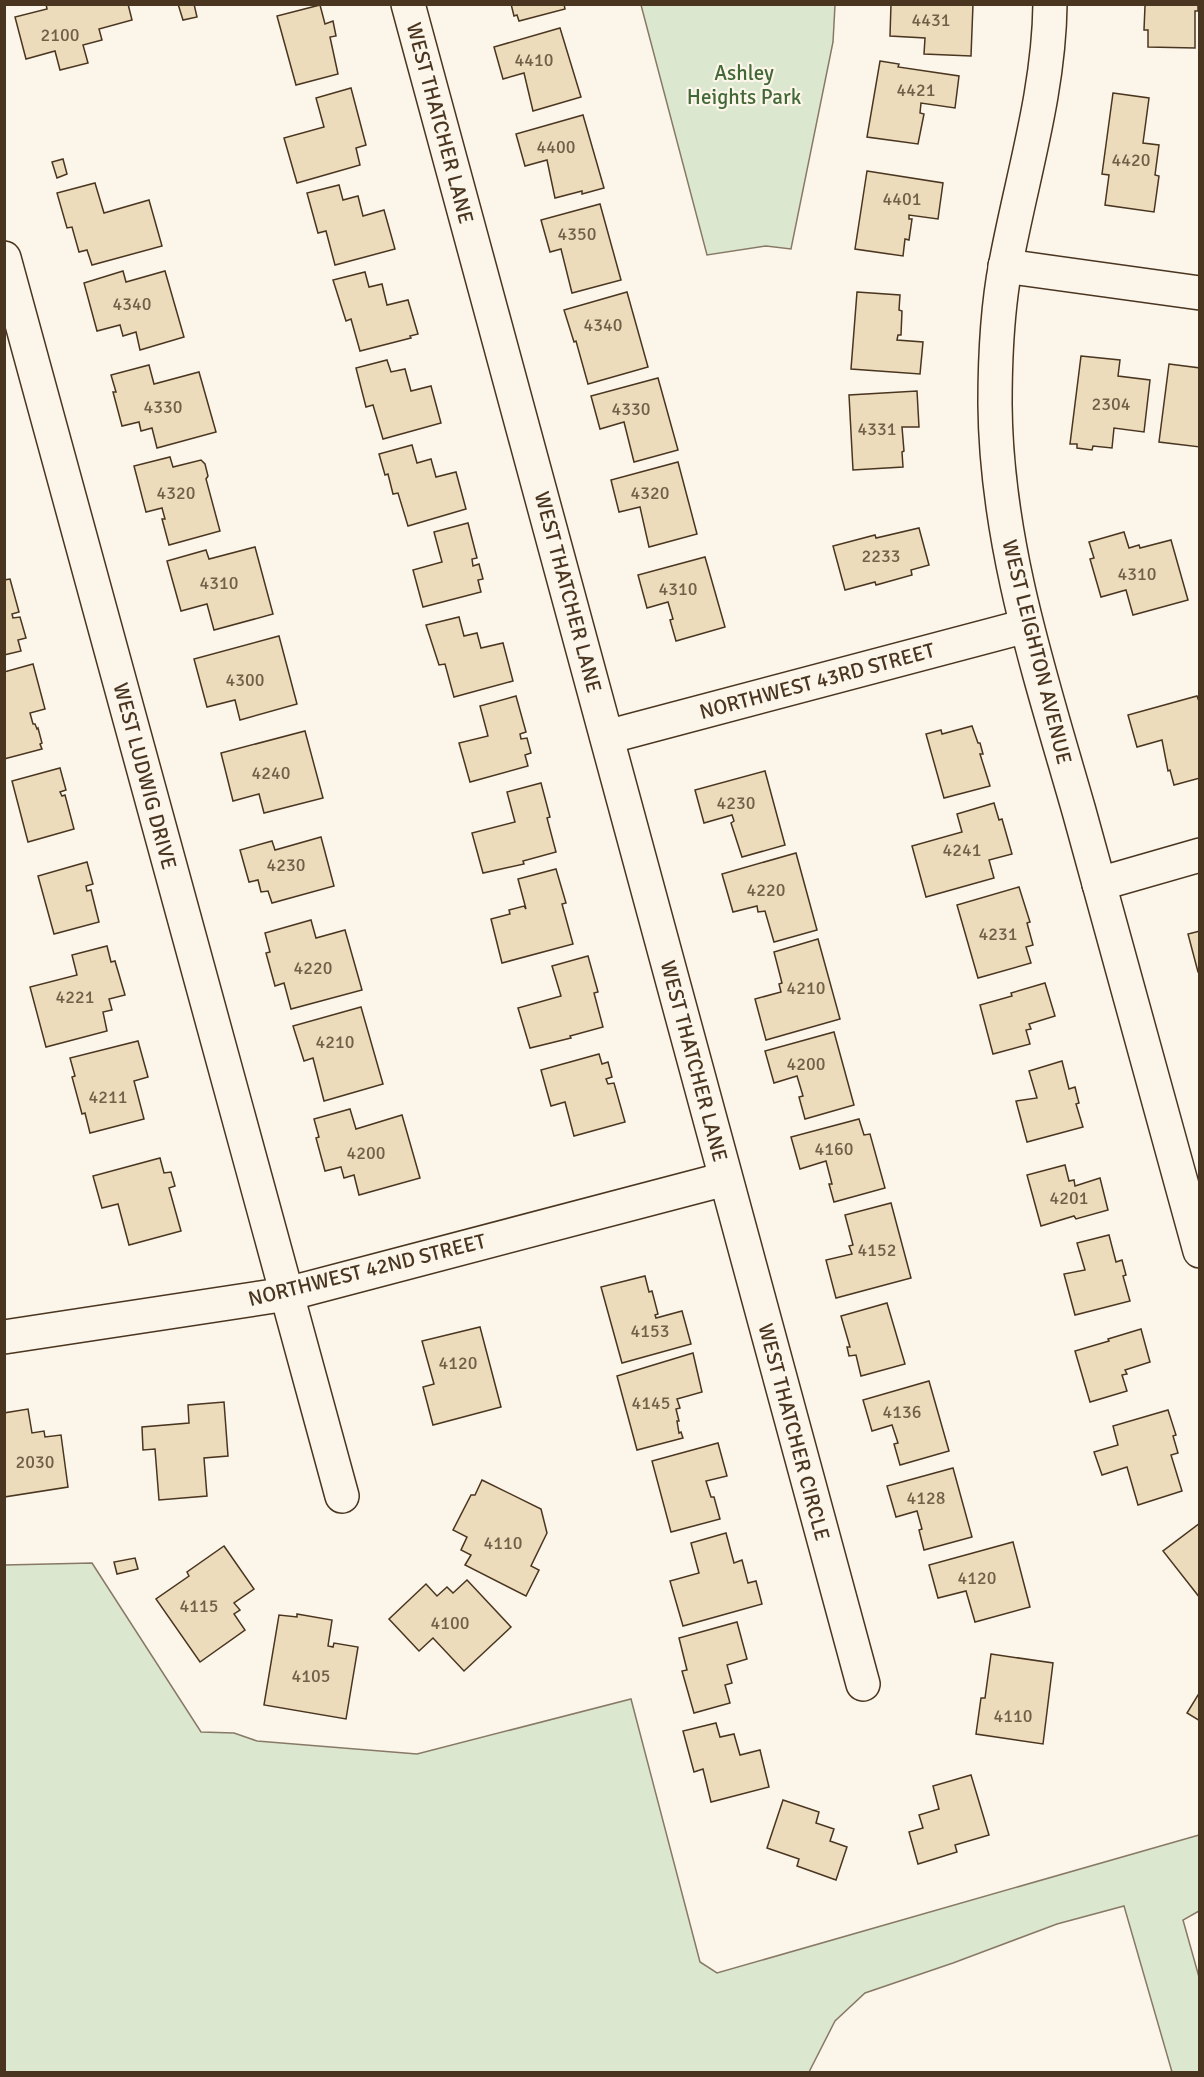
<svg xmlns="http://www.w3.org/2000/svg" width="1204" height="2077" font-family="Signika,sans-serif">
<rect width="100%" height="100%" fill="#fbf6e9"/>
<g fill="#dce7d0" stroke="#887966" stroke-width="1.5">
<polygon points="641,5 835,5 833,42 791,249 766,246 707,255"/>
<polygon points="92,1563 201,1732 234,1733 257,1741 417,1754 631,1699 700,1962 717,1973 1199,1835 1199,1911 1183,1920 1199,1977 1199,2072 1172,2072 1124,1906 1057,1924 953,1963 865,1993 835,2021 809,2072 5,2072 5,1565"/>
</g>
<g fill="#ecdcbc" stroke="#4a3520" stroke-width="1.5">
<polygon points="46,4 128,4 132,20 99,29 102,40 83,45 88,63 60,70 55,51 26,59 15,17 47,9"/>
<polygon points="178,4 194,4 197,17 183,20"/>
<polygon points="511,4 564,4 565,9 519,21 517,15 514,16"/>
<polygon points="891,4 973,4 971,56 924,54 925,38 890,36"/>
<polygon points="1148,4 1198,4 1198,11 1195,11 1195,48 1148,47 1148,30 1144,30 1145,6"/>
<polygon points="320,5 325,24 333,21 336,36 330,37 338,74 296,85 277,16"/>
<polygon points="560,28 581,97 533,111 524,73 503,79 494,47"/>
<polygon points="880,61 899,64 898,67 959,76 955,108 921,103 920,113 924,114 918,144 867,137"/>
<polygon points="351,88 366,145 356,148 360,165 297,183 284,138 324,127 316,98"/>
<polygon points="1113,93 1149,98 1143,143 1159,145 1155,175 1159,176 1154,212 1105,205 1109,175 1102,174"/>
<polygon points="583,115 604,188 582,194 582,191 555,198 547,160 525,166 516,134"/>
<polygon points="63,159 67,174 57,178 52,162"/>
<polygon points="867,171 943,183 938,219 909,215 909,219 912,219 909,240 905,239 903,256 855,249"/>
<polygon points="95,183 104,213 149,200 162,246 92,265 87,250 79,252 72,227 67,228 57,193"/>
<polygon points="339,185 343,200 358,196 363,216 384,210 395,249 335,265 326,231 318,233 307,193"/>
<polygon points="600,204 621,280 572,293 561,249 550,252 541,220"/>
<polygon points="123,271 126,282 165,271 184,337 140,350 136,332 123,336 120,325 97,331 84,283"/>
<polygon points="365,272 369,287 382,284 387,305 408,300 418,334 410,336 411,338 360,351 351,319 346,321 333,280"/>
<polygon points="627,292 648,367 588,384 576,341 574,342 564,310"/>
<polygon points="857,292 900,295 899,310 902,311 901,335 898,335 897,340 923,342 920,374 851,369"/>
<polygon points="1081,356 1120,360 1118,376 1150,380 1144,432 1114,428 1112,448 1093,446 1092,450 1077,448 1077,444 1070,444"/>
<polygon points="387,360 391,372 405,369 411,391 431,386 441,423 383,439 373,405 366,407 356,368"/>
<polygon points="1169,364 1200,368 1200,447 1159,442"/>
<polygon points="149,365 154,384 199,372 216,432 157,448 152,428 141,431 139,422 122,426 113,392 116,392 111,375"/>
<polygon points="658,378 678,450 634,462 624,422 600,429 591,396"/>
<polygon points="917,391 919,427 902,427 904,451 902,452 903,467 853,470 849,395"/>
<polygon points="412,445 417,463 431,459 436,477 456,472 466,509 408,526 398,493 393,494 388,474 385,475 379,454"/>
<polygon points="170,457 173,467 201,460 205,464 208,476 206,479 220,531 169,545 162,519 165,519 162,508 146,512 134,466"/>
<polygon points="678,462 697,534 649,547 640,507 619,512 611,480"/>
<polygon points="468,523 477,558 472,559 473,566 479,564 483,579 478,580 481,592 423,607 413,570 442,562 434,532"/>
<polygon points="919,528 929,565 911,570 912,575 876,585 875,582 845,590 833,546 875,535 876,538"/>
<polygon points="1124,532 1129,548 1139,545 1140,548 1171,540 1188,600 1133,615 1126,590 1101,597 1090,559 1094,558 1089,542"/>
<polygon points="255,547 273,614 214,630 207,604 181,611 167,561 206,550 209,559"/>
<polygon points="705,557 725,627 676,641 670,620 673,619 668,602 647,608 638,575"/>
<polygon points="10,579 19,612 12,614 13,618 20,617 26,638 18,640 21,651 4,655 4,580"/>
<polygon points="459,617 464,636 477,633 481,648 503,643 513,681 454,697 445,664 439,665 426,625"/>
<polygon points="279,636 297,704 240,720 235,700 207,707 194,659"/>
<polygon points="33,664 45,709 30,713 33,724 35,724 37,729 38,728 42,743 40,744 42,749 4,759 4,672"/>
<polygon points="516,696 526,732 520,734 521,739 527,738 531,753 525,755 528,766 470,782 459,743 488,736 480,706"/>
<polygon points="1197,696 1200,704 1200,778 1174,785 1170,770 1168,771 1162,740 1137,747 1128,715"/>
<polygon points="972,726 978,743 980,743 983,754 980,754 990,786 944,798 926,734 941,730 942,734"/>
<polygon points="305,731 323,798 264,813 259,794 233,801 221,753"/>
<polygon points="60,768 66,790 60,792 62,796 65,795 74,829 28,842 12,781"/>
<polygon points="765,771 785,845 742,857 731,823 734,821 732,815 704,823 695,790"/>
<polygon points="541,783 550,817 547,818 556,852 523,861 524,864 483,873 472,833 515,822 507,792"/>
<polygon points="994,803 999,820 1002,819 1012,854 989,860 994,878 926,897 912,846 962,832 957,814"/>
<polygon points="321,837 334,886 272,903 268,891 261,892 258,880 249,882 240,850 272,841 275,850"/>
<polygon points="796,853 817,930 774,942 765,911 758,912 757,906 733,912 722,874"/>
<polygon points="87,862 93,884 86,886 87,891 91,890 99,922 54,934 38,876"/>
<polygon points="556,869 566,903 562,904 573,944 502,963 491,919 510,914 509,910 524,906 526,909 518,879"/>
<polygon points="1019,887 1030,922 1027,923 1033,945 1026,947 1031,963 978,978 957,905"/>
<polygon points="311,920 316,938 345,930 362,990 291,1009 284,983 275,986 266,953 270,952 265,933"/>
<polygon points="1200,931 1200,972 1198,972 1188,934"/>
<polygon points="818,939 840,1019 766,1040 755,999 781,992 779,984 782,983 774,952"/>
<polygon points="107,946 111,962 115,961 125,995 109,999 112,1010 103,1012 107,1031 46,1047 30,987 77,975 72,955"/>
<polygon points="588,956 598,992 594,993 603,1027 570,1036 571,1038 530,1048 518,1008 561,996 552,966"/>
<polygon points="1045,983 1055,1016 1029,1024 1031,1029 1026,1030 1030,1044 993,1054 980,1005 1012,996 1011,993"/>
<polygon points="361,1007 383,1084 324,1101 313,1058 304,1061 293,1026"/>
<polygon points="834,1032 854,1105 805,1119 799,1097 803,1096 797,1076 774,1083 765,1051"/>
<polygon points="138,1041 148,1077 134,1081 144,1119 90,1133 85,1113 82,1114 72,1077 75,1076 70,1058"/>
<polygon points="599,1054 602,1064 608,1062 612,1077 606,1079 608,1084 614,1083 625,1122 574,1136 565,1102 551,1106 541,1070"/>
<polygon points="1062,1061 1069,1089 1075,1087 1079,1103 1076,1104 1083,1127 1027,1142 1016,1101 1037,1098 1029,1071"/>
<polygon points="350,1109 356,1129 402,1115 420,1178 359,1195 354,1175 344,1178 341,1167 325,1171 316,1138 319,1137 314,1119"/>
<polygon points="859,1119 864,1135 870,1134 885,1188 834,1202 829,1184 832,1184 826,1161 800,1169 791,1137"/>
<polygon points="160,1158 164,1173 171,1172 175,1186 169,1188 181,1231 129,1245 118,1204 102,1208 93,1176"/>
<polygon points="1065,1165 1069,1181 1074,1180 1075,1186 1100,1178 1108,1210 1076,1219 1074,1216 1041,1226 1027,1175"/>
<polygon points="891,1203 911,1278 836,1298 826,1260 852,1254 849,1246 853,1245 845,1215"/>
<polygon points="1109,1235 1116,1262 1122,1260 1126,1275 1123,1276 1130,1301 1075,1315 1064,1274 1085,1270 1077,1243"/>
<polygon points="645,1276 649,1292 652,1291 658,1314 655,1315 656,1318 682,1311 691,1344 622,1363 601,1287"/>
<polygon points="887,1303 905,1364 861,1376 856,1355 849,1356 847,1347 850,1347 841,1316"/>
<polygon points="480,1327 501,1407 433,1425 423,1387 434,1384 422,1341"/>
<polygon points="1141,1329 1150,1362 1125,1370 1127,1374 1122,1375 1127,1391 1090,1402 1075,1351 1109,1341 1108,1339"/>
<polygon points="693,1353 702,1392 677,1399 680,1408 676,1409 679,1421 677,1421 679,1433 681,1432 683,1438 637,1450 617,1376"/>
<polygon points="929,1381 949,1451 900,1465 894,1444 898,1443 892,1425 872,1431 863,1400"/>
<polygon points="224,1402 228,1456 204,1458 207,1496 159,1500 155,1449 143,1450 142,1427 189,1423 188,1405"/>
<polygon points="28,1409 32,1433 44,1431 45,1437 61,1435 68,1487 4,1497 4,1413"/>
<polygon points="1168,1410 1176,1435 1173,1436 1178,1453 1171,1455 1182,1491 1138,1505 1127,1467 1102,1475 1094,1452 1118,1445 1113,1426"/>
<polygon points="718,1443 727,1476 706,1481 711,1497 714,1497 720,1519 671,1532 652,1461"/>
<polygon points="953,1468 972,1537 924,1550 919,1530 922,1529 917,1511 896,1517 887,1486"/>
<polygon points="482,1480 541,1509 547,1533 531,1566 539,1570 526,1596 465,1565 471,1555 461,1550 467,1537 453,1530 471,1495 475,1495"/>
<polygon points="1200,1523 1200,1598 1163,1551"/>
<polygon points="726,1533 734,1563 742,1560 748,1583 756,1581 762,1604 683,1626 670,1581 699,1573 691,1543"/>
<polygon points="1013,1542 1030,1607 975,1622 966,1591 938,1598 929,1565"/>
<polygon points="224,1546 254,1589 234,1603 240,1610 234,1614 245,1630 200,1662 156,1599 189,1576 187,1572"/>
<polygon points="135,1558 138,1569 117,1574 114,1562"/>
<polygon points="467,1580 511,1627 464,1671 433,1638 419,1651 389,1619 426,1584 437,1596 447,1587 453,1593"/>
<polygon points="297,1614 332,1620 328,1646 333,1647 334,1643 358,1647 346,1719 264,1705 279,1615 297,1617"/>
<polygon points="737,1622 747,1659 727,1665 732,1683 725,1685 730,1703 694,1713 682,1671 687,1670 679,1638"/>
<polygon points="991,1654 1053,1663 1043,1744 976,1734 981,1698 985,1698"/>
<polygon points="1198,1695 1200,1696 1200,1721 1187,1713"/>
<polygon points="716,1723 720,1737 734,1734 740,1755 760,1750 769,1787 711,1802 703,1769 694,1772 683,1731"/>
<polygon points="971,1775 989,1835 955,1845 957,1852 918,1864 909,1832 923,1828 919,1815 939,1809 933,1786"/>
<polygon points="783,1800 819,1812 816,1823 834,1829 830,1841 847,1847 836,1880 797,1866 799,1859 767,1848"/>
</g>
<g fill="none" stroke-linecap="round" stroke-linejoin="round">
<defs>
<g id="minor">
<polyline points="408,4 863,1684"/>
<path d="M1050,4C1049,93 1022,177 1006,263C997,309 995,358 995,404C996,544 1041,678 1079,811C1120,957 1159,1104 1200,1251"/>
<polyline points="4,258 342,1496"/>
<polyline points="1005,266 1200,293"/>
<polyline points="607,737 1026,626"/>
<polyline points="1099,884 1200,855"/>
<polyline points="4,1337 287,1294 725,1179"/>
</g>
</defs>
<use href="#minor" stroke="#4a3520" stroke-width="36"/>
<use href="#minor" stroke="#fbf6e9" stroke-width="33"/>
</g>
<g text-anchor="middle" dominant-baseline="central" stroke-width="4.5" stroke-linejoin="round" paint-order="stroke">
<g font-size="18" fill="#725f47">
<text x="931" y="20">4431</text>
<text x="60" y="35">2100</text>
<text x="534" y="60">4410</text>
<text x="916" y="90">4421</text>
<text x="556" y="147">4400</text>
<text x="1131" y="160">4420</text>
<text x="902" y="199">4401</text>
<text x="577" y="234">4350</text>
<text x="132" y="304">4340</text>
<text x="603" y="325">4340</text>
<text x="1111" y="404">2304</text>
<text x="163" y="407">4330</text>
<text x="631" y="409">4330</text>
<text x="877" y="429">4331</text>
<text x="176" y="493">4320</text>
<text x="650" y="493">4320</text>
<text x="881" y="556">2233</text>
<text x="1137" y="574">4310</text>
<text x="219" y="583">4310</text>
<text x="678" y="589">4310</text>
<text x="245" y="680">4300</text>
<text x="271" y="773">4240</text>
<text x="736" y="803">4230</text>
<text x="962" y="850">4241</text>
<text x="286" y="865">4230</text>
<text x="766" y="890">4220</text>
<text x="998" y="934">4231</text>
<text x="313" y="968">4220</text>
<text x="806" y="988">4210</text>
<text x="75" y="997">4221</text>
<text x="335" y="1042">4210</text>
<text x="806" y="1064">4200</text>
<text x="108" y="1097">4211</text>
<text x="834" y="1149">4160</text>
<text x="366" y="1153">4200</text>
<text x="1069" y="1198">4201</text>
<text x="877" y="1250">4152</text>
<text x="650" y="1331">4153</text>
<text x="458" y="1363">4120</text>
<text x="651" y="1403">4145</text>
<text x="902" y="1412">4136</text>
<text x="35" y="1462">2030</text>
<text x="926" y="1498">4128</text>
<text x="503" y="1543">4110</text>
<text x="977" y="1578">4120</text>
<text x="199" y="1606">4115</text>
<text x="450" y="1623">4100</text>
<text x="311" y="1676">4105</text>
<text x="1013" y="1716">4110</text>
</g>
<g font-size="21" fill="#436837" stroke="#fbf6e9">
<text x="744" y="73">Ashley<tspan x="744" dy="24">Heights Park</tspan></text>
</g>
<g font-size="21" fill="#4a3520" stroke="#fbf6e9">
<text transform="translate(440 123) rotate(75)">WEST THATCHER LANE</text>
<text transform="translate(568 592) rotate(75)">WEST THATCHER LANE</text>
<text transform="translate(1037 652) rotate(76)">WEST LEIGHTON AVENUE</text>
<text transform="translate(817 681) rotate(-15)">NORTHWEST 43RD STREET</text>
<text transform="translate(145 776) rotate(75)">WEST LUDWIG DRIVE</text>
<text transform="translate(694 1061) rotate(75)">WEST THATCHER LANE</text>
<text transform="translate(367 1270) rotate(-14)">NORTHWEST 42ND STREET</text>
<text transform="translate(794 1432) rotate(75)">WEST THATCHER CIRCLE</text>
</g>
</g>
<rect width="1204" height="2077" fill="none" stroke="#4a3520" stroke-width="12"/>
</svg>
